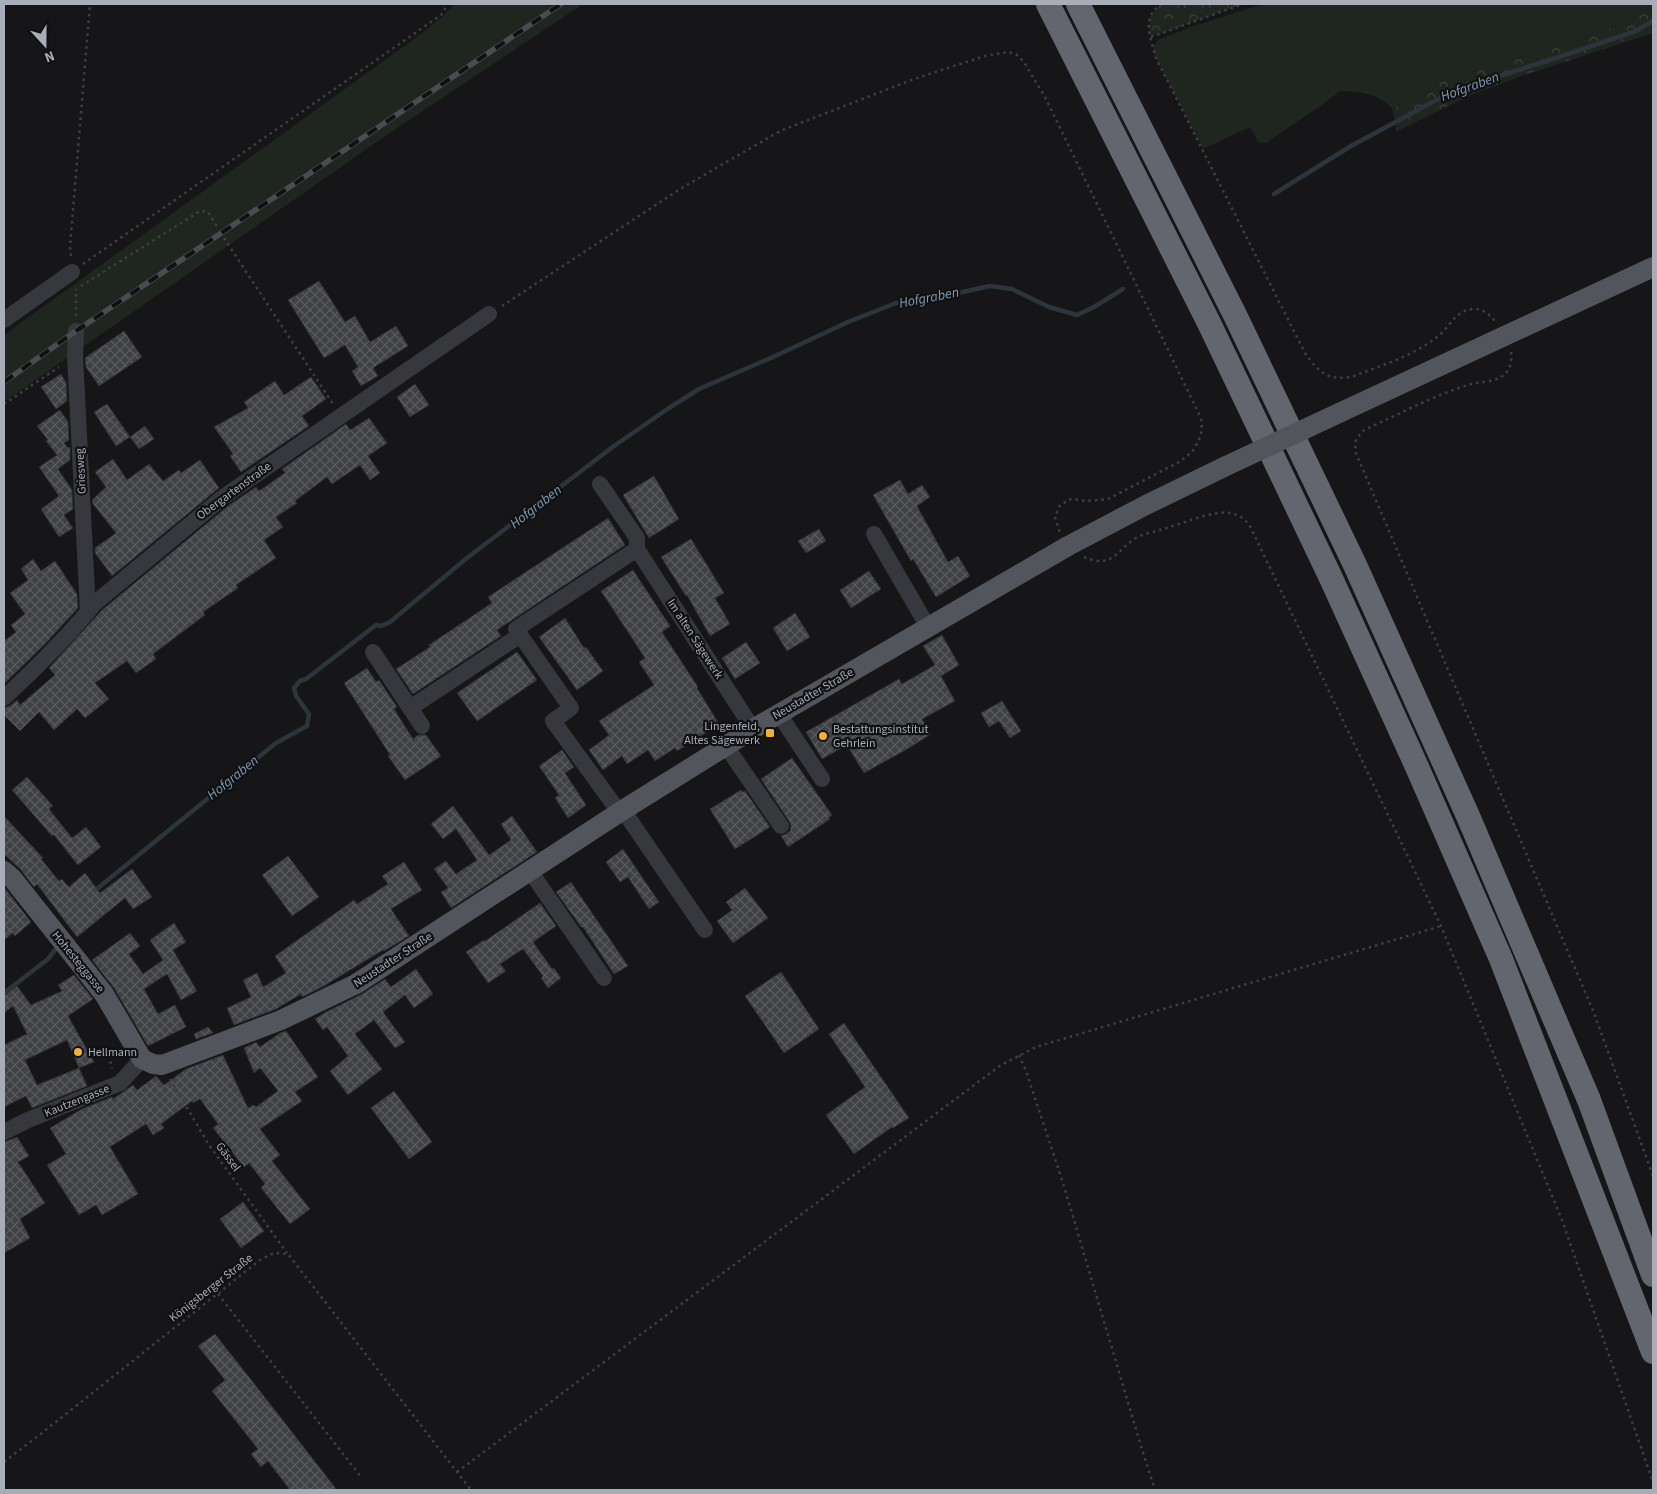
<svg xmlns="http://www.w3.org/2000/svg" width="1657" height="1494" font-family="'Source Sans 3',sans-serif">
<defs>
<pattern id="forest-crowns" width="20" height="18" patternUnits="userSpaceOnUse" patternTransform="scale(1.25)"><rect width="20" height="18" fill="#1e261f"/><path d="M2 6a3 3 0 1 1 6 0M12 15a3 3 0 1 1 6 0" fill="none" stroke="#3c433d"/></pattern>
<pattern id="building-cross-hatch" width="8" height="8" patternUnits="userSpaceOnUse" patternTransform="scale(1.25)"><rect width="8" height="8" fill="#404145"/><path d="M0 0l8 8M0 8l8-8" fill="none" stroke="#595a5e"/></pattern>
</defs>
<rect width="100%" height="100%" fill="#161618"/>
<g fill="#1e261f">
<polygon points="454,4 583,4 394,130 4,402 4,335 421,34 442,17"/>
<path d="M1263,4H1648L1633,19L1583,39L1424,86L1410,102L1392,108C1376,93 1362,92 1340,91C1317,110 1291,124 1267,143L1258,142L1250,127L1203,149L1156,58L1153,47L1158,40L1191,27Z"/>
</g>
<g fill="url(#forest-crowns)">
<path d="M1162,4H1243L1151,37C1147,23 1149,12 1162,4Z"/>
<polygon points="1648,4 1653,4 1653,33 1519,77 1471,95 1397,131 1392,108 1410,102 1424,86 1583,39 1633,19"/>
</g>
<g fill="none" stroke-linecap="round" stroke-linejoin="round">
<g stroke="#2c353c" stroke-width="4.5">
<polyline points="1274,194 1351,146 1453,91 1559,57 1636,31 1653,21"/>
<polyline points="93,892 276,743 307,726 309,714 296,696 294,688 300,681 306,679 376,625 381,626 390,622 467,558 614,446 669,408 699,389 773,357 848,322 896,303 931,299 990,286 1012,289 1049,307 1077,315 1094,307 1123,289"/>
<polyline points="4,993 48,959 55,950"/>
</g>
</g>
<g fill="url(#building-cross-hatch)" stroke="#303034" fill-rule="evenodd">
<polygon points="319,281 345,322 355,316 370,342 396,326 408,346 373,368 378,376 361,386 352,371 358,367 345,345 324,358 288,300"/>
<polygon points="124,331 142,357 99,386 86,367 85,358"/>
<polygon points="61,374 66,382 67,401 56,409 41,387"/>
<polygon points="311,377 326,399 302,416 309,426 241,472 230,456 233,454 214,427 248,408 244,402 275,381 284,395"/>
<polygon points="415,384 429,405 410,417 397,397"/>
<polygon points="107,404 130,437 116,446 94,412"/>
<polygon points="60,410 68,422 69,440 64,443 68,448 70,447 70,460 58,469 72,490 73,509 64,515 73,528 59,537 41,509 59,496 39,467 57,455 46,441 48,440 37,426"/>
<polygon points="369,418 387,443 368,456 380,473 370,480 360,465 332,484 327,477 295,501 297,503 276,517 283,527 264,540 276,558 236,585 238,588 203,612 205,615 153,654 156,659 136,673 127,661 95,683 109,699 85,718 77,709 54,730 39,712 20,731 4,715 4,708 10,706 17,700 20,705 55,675 49,668 102,610 228,506 256,487 259,491 285,473 282,469 346,424 350,430"/>
<polygon points="145,426 154,439 139,449 130,437"/>
<polygon points="113,459 127,480 149,464 163,481 179,470 181,473 200,460 219,488 112,576 95,553 95,548 116,533 93,504 92,500 106,487 95,472"/>
<polygon points="654,476 679,519 649,538 623,495"/>
<polygon points="900,480 908,494 922,485 930,497 917,506 948,562 958,556 970,576 936,597 913,559 911,561 873,495"/>
<polygon points="608,518 625,545 497,630 501,636 413,694 396,669 430,647 429,645 492,603 488,597"/>
<polygon points="819,529 826,541 806,553 798,541"/>
<polygon points="691,539 724,593 715,598 730,624 710,636 687,595 686,596 661,557"/>
<polygon points="33,559 41,571 55,561 77,594 78,608 44,645 4,684 4,641 16,632 11,625 25,614 10,593 28,580 21,569"/>
<polygon points="633,570 670,626 662,632 698,687 697,688 719,724 677,751 675,748 655,761 648,750 627,764 622,756 603,770 589,750 609,735 599,721 654,685 639,662 645,658 601,591"/>
<polygon points="869,571 881,589 851,608 840,590"/>
<polygon points="795,613 810,637 787,651 773,628"/>
<polygon points="565,618 584,648 586,647 603,671 577,690 539,637"/>
<polygon points="942,635 959,665 941,676 955,701 922,719 931,734 909,748 864,773 847,745 822,759 806,732 899,679 902,684 935,665 923,646"/>
<polygon points="746,642 760,663 735,679 722,658"/>
<polygon points="517,652 537,680 477,721 457,693"/>
<polygon points="367,668 376,682 379,680 397,707 394,709 413,739 418,735 426,735 441,756 405,780 388,756 390,755 344,683"/>
<polygon points="1002,701 1021,731 1010,738 999,721 989,727 981,713"/>
<polygon points="562,750 574,767 565,773 586,805 568,818 555,798 559,795 539,766"/>
<polygon points="792,758 832,815 828,818 830,819 788,847 781,836 786,834 790,831 791,826 789,821 761,779"/>
<polygon points="27,777 53,806 49,809 72,838 86,827 101,847 78,865 54,835 52,836 12,790"/>
<polygon points="741,790 742,792 745,791 770,827 735,849 710,809"/>
<polygon points="453,806 489,855 511,840 501,824 512,816 537,852 451,908 441,892 448,888 434,869 446,861 456,874 477,860 456,829 443,839 431,824"/>
<polygon points="4,816 43,858 41,859 59,881 62,879 69,887 85,873 100,893 132,869 152,897 133,909 125,898 77,937 37,884 34,887 21,870 4,854"/>
<polygon points="623,849 659,902 649,909 628,877 620,882 606,862"/>
<polygon points="288,856 319,897 292,916 262,875"/>
<polygon points="404,862 422,890 391,909 409,936 384,951 383,950 322,987 302,997 301,994 276,1009 234,1025 227,1008 251,997 243,980 257,973 263,987 286,973 275,956 354,900 357,904 388,884 382,876"/>
<polygon points="571,882 628,966 614,974 583,927 582,928 556,892"/>
<polygon points="4,887 31,922 15,936 13,933 4,940"/>
<polygon points="745,888 768,918 733,943 717,921 732,910 726,902"/>
<polygon points="540,903 556,926 533,942 552,969 554,968 561,978 548,988 541,978 543,976 523,949 500,964 506,971 488,983 466,952 484,940 485,941"/>
<polygon points="174,923 186,942 173,950 197,991 181,1000 167,974 144,989 158,1014 175,1005 186,1027 148,1046 114,988 92,960 130,933 140,946 129,954 143,974 163,960 150,940"/>
<polygon points="416,969 433,994 414,1008 405,995 383,1012 405,1042 395,1048 374,1020 355,1034 382,1069 348,1095 330,1071 348,1056 327,1027 323,1030 315,1019 326,1012 362,994 385,979 391,987"/>
<polygon points="781,972 819,1029 784,1053 745,996"/>
<path d="M74,975L93,999L68,1016L94,1062L79,1068L87,1086L32,1108L26,1096L4,1107V1045L27,1034L13,1006L4,1013V996L17,986L31,1005L62,991L58,985ZM67,1040L79,1068L37,1085L25,1060Z"/>
<polygon points="844,1023 909,1118 893,1128 892,1127 854,1154 826,1115 865,1087 829,1034"/>
<polygon points="208,1027 213,1033 196,1039 194,1034"/>
<polygon points="286,1031 318,1077 295,1092 302,1101 260,1129 280,1155 272,1161 310,1209 290,1224 261,1188 265,1184 249,1163 244,1167 213,1128 218,1124 200,1099 193,1103 192,1101 161,1124 164,1128 153,1135 146,1124 110,1147 138,1194 102,1215 96,1205 79,1215 47,1165 66,1154 50,1128 82,1109 112,1097 113,1099 133,1085 137,1090 156,1076 164,1085 186,1069 223,1055 248,1108 254,1105 256,1107 278,1091 260,1068 254,1073 244,1048 256,1042 260,1047 280,1033"/>
<polygon points="394,1091 432,1142 409,1159 371,1108"/>
<polygon points="17,1137 29,1156 18,1162 45,1203 20,1219 30,1238 4,1253 4,1142"/>
<polygon points="243,1202 264,1231 241,1248 220,1219"/>
<polygon points="215,1334 267,1400 337,1490 290,1490 268,1461 261,1467 251,1454 258,1449 212,1391 225,1380 198,1346"/>
</g>
<g fill="none" stroke-linecap="round" stroke-linejoin="round">
<g stroke="#3d3f44" stroke-width="2.5" stroke-dasharray="2.5 4" stroke-linecap="butt">
<path d="M1162,4C1140,17 1151,38 1156,58L1305,353C1319,373 1329,382 1354,376C1382,365 1413,356 1437,337C1449,328 1455,311 1472,309C1482,308 1489,314 1495,321"/>
<polyline points="1151,37 1243,4"/>
<polyline points="224,238 333,404"/>
<polyline points="71,256 70,247 90,4"/>
<polyline points="83,264 441,15 448,4"/>
<polyline points="81,286 200,211 208,212 218,228"/>
<polyline points="502,306 680,189 780,131 914,79 985,56 1009,52 1017,55 1024,62 1045,97 1201,418 1202,430 1199,440 1192,452 1179,462 1108,499 1087,501 1071,499 1060,505 1055,517 1060,533"/>
<polyline points="76,316 76,289"/>
<path d="M1511,352C1512,360 1511,368 1505,374C1496,383 1480,381 1468,385C1432,396 1398,415 1364,430L1356,439L1355,451L1594,1013L1653,1176"/>
<polyline points="4,404 59,367"/>
<path d="M1084,557C1114,570 1117,548 1138,537C1145,533 1155,532 1163,529C1182,524 1212,510 1231,513C1240,515 1246,520 1251,528L1441,926L1562,1220L1653,1482"/>
<polyline points="109,1055 112,1069"/>
<polyline points="1019,1055 1026,1071 1063,1183 1140,1443 1155,1490"/>
<polyline points="170,1079 209,1145 287,1253"/>
<polyline points="218,1294 362,1478"/>
<polyline points="4,1462 42,1433 260,1260 274,1253 288,1254 471,1490"/>
<polyline points="457,1472 1001,1065 1036,1047 1441,926"/>
</g>
<g stroke="#37383d" stroke-width="16">
<polyline points="4,320 72,272"/>
<polyline points="76,331 75,356 88,612"/>
<polyline points="600,484 637,538 637,549"/>
<polyline points="874,534 928,627"/>
<polyline points="373,652 422,726"/>
<path d="M4,698C36,668 68,637 95,603L222,498L489,314"/>
<polyline points="410,708 519,636"/>
<polyline points="779,714 822,779"/>
<polyline points="726,746 781,826"/>
<polyline points="623,810 705,930"/>
<polyline points="620,813 553,721 571,708 516,629 637,549 753,729"/>
<polyline points="530,871 604,978"/>
<polyline points="4,1132 28,1120 120,1083 142,1059"/>
</g>
<g stroke="#53555c" stroke-width="20">
<polyline points="1339,413 1653,267"/>
<polyline points="4,871 12,878 104,994 142,1059 153,1064 162,1065 281,1020 356,984 623,810 753,729 1068,546 1146,505 1224,467"/>
</g>
<g stroke="#63666e" stroke-width="24">
<polyline points="1048,4 1209,323 1330,576 1417,767 1501,959 1653,1352"/>
<polyline points="1078,4 1235,315 1355,565 1468,816 1589,1100 1653,1275"/>
</g>
<defs>
<polyline id="rail" points="4,382 76,331 561,4"/>
</defs>
<use href="#rail" stroke="#4a4c52" stroke-width="5.5"/>
<use href="#rail" stroke="#111113" stroke-width="4" stroke-dasharray="11" stroke-linecap="butt"/>
<polyline stroke="#53555c" stroke-width="20" points="1224,467 1339,413"/>
</g>
<g fill="#f2b134" stroke="#111113" stroke-width="2">
<rect x="765" y="728" width="10" height="10" rx="2.5"/>
<circle cx="823" cy="736" r="5"/>
<circle cx="78" cy="1052" r="5"/>
</g>
<g text-anchor="middle" dominant-baseline="central" stroke-width="4.5" stroke-linejoin="round" paint-order="stroke">
<g font-size="12" fill="#a8adb8" stroke="#111113">
<text transform="translate(81 471) rotate(-93)">Griesweg</text>
<text transform="translate(234 491) rotate(-36)">Obergartenstraße</text>
<text transform="translate(695 639) rotate(57)">Im alten Sägewerk</text>
<text transform="translate(813 694) rotate(-30)">Neustadter Straße</text>
<text transform="translate(393 960) rotate(-33)">Neustadter Straße</text>
<text transform="translate(78 962) rotate(51)">Hohesteggasse</text>
<text transform="translate(77 1101) rotate(-22)">Kautzengasse</text>
<text transform="translate(228 1157) rotate(54)">Gässel</text>
<text transform="translate(211 1288) rotate(-38)">Königsberger Straße</text>
</g>
<g font-size="12" fill="#a8adb8" stroke="#111113" text-anchor="start">
<text x="760" y="726" text-anchor="end">Lingenfeld,<tspan x="760" dy="14">Altes Sägewerk</tspan></text>
<text x="833" y="729">Bestattungsinstitut<tspan x="833" dy="14">Gehrlein</tspan></text>
<text x="88" y="1052">Hellmann</text>
</g>
<g font-size="14" font-style="italic" fill="#7f9bb3" stroke="#111113">
<text transform="translate(1470 87) rotate(-20)">Hofgraben</text>
<text transform="translate(929 298) rotate(-11)">Hofgraben</text>
<text transform="translate(536 507) rotate(-38)">Hofgraben</text>
<text transform="translate(233 778) rotate(-39)">Hofgraben</text>
</g>
</g>
<rect width="1657" height="1494" fill="none" stroke="#a8adb8" stroke-width="10"/>
<g transform="translate(45 45) rotate(159)" stroke="#111113" stroke-width="4" paint-order="stroke">
<path d="M0-4L9 19L0 12L-9 19Z" fill="#a8adb8"/>
<text y="-8" font-size="14" font-weight="bold" text-anchor="middle" fill="#a8adb8">N</text>
</g>
</svg>
